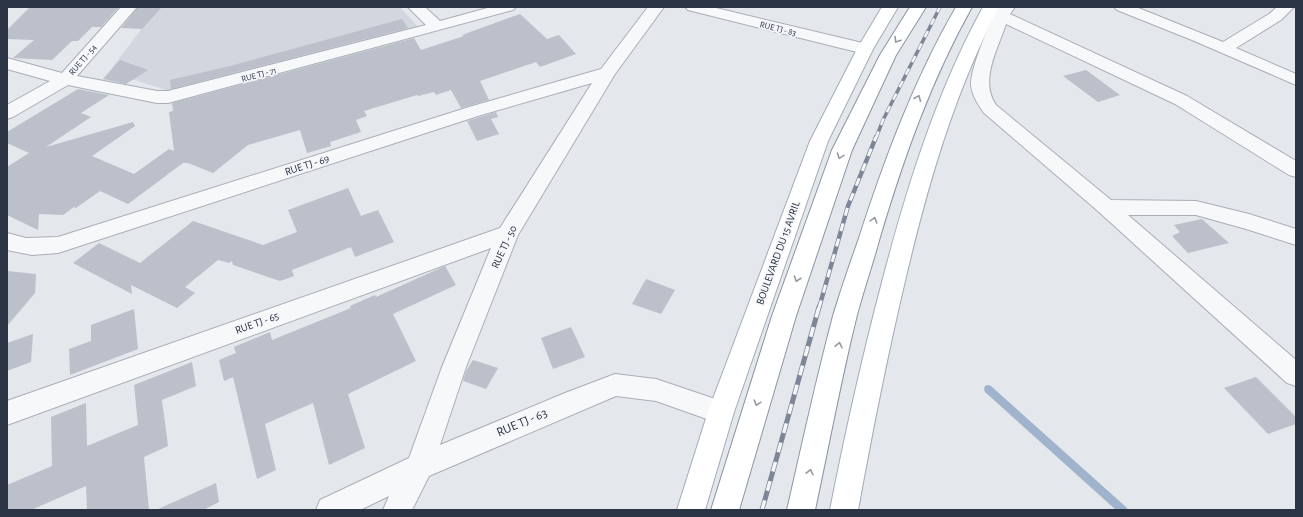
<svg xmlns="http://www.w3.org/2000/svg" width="1303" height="517" font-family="'Alegreya Sans',sans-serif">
<rect width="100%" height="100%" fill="#e4e7ec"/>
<polygon fill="#d2d6de" points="158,7 400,7 418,27 179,94 109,72"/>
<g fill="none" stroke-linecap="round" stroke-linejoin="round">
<polygon fill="#9fb4cc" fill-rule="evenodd" points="988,385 991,386 1126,507 1128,510 1116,510 985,392 984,389 985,386"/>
</g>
<g fill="#bbc0ca">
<polygon points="30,7 119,7 101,27 92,27 78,41 72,41 52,60 13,58 34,40 7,39 7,30"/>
<polygon points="138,7 162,7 142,29 121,28"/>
<polygon points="520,14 547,39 559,35 576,54 540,67 536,62 480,81 489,100 461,108 451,90 436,95 434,92 418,96 417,95 364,111 367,116 356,120 361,132 330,142 331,146 307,153 300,130 248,145 213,173 188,163 183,163 128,204 100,191 76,208 74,207 63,215 39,214 38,230 7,215 7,167 29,153 7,143 7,132 78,89 109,95 81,113 91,117 46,147 133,122 135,126 92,156 134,174 169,149 174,151 169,112 173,111 172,103 414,38 421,50 464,36 462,35"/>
<polygon points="402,19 408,28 171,89 170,80 230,66"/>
<polygon points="120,60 148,70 126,84 103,79"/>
<polygon points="1086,70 1120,95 1098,102 1063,76"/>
<polygon points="496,112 498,117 491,119 499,134 477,141 467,121"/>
<polygon points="348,188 361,216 378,210 394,242 355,257 351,247 292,270 294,276 280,281 233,265 232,261 229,263 218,260 185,287 195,293 177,308 131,285 132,294 73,263 99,243 140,263 193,221 263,245 297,232 288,210"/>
<polygon points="1202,219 1229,243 1188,253 1172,236 1180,232 1174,225"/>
<polygon points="445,266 456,285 393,314 416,361 348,394 365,448 329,465 313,403 265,424 276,470 257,479 233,377 224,381 219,360 236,353 234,347 270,332 272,340 351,308 350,306 375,295 376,297"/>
<polygon points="7,271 36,274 35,293 7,326"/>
<polygon points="646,279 675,290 661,314 632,304"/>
<polygon points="134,309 138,349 70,375 69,349 91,341 91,325"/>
<polygon points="571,327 585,357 553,369 541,338"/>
<polygon points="33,334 31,362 7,371 7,343"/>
<polygon points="473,360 498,368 486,389 463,381 466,371"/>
<polygon points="192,362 196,386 162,400 168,446 144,457 149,510 87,510 86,486 31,510 7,510 7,485 52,466 51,417 86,403 87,446 138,425 134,385"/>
<polygon points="1256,377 1296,417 1296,424 1268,434 1224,388"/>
<polygon points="216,483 219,502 203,510 156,510"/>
</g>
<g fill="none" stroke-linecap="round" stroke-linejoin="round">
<defs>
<g id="minor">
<polygon points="121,7 137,7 77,76 157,91 168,91 426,25 408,7 425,7 440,21 491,7 516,7 513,10 168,103 157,103 68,85 13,117 7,119 7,105 50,81 7,69 7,58 62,73"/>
<polygon points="648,7 664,7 615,74 518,235 466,367 440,445 565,393 615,374 656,379 730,404 734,412 730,420 721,424 656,401 616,396 429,476 412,510 383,510 389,496 360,510 316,510 320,500 409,458 442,367 491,248 7,425 7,401 500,228 592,83 481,115 58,253 32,255 7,250 7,233 26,238 58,237 469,107 601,69"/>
<polygon points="685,7 712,7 871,45 873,49 871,53 865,54 688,10"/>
<path d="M999,7H1015L1010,14L1187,96L1296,161V177L1289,175L1175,104L1006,24C998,49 979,80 996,105L1111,200L1196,201L1249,214L1296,229V245L1246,229L1196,215H1128L1296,360V386L1287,383L1099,212L984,113C978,104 972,96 971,85C970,70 990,20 999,7Z"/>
<polygon points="1114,7 1136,7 1223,42 1269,14 1277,7 1294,7 1281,20 1236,48 1296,74 1296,85 1192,40 1117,10"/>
</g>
<g id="major">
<polygon points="882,7 898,7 873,49 828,141 734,412 705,510 677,510 708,412 810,141 857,49"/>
<path d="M983,7H999C954,93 927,187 905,281C887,357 872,433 858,510H830C845,434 862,358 882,282C907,187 936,93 983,7Z"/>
</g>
<g id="highway">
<polygon points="910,7 926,7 896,55 852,150 796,316 739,510 711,510 772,316 832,150 880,55"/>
<path d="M956,7H972C931,80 904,157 880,237C873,263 864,289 857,315C841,379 829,445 815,510H787C802,445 816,380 833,316C841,289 850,264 859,238C885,158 914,80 956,7Z"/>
</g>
</defs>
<use href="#minor" stroke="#a9aeb7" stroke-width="2"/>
<use href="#major" stroke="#a3abb8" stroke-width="2"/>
<use href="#highway" stroke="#8b94a3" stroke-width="2"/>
<use href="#minor" fill="#f7f8fa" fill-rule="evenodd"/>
<use href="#major" fill="#fff" fill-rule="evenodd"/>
<use href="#highway" fill="#fff" fill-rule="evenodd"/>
<defs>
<polyline id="rail-far2" points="876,138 883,120 940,7"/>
<polyline id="rail-far1" points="819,308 848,206 876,137"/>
<polyline id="rail" points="762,510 819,307"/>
</defs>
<use href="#rail-far2" stroke="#7d8696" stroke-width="3.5"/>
<use href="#rail-far1" stroke="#7d8696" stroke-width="4.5"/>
<use href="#rail" stroke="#7d8696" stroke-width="5"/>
<use href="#rail-far2" stroke="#f4f6f9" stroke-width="2.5" stroke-dasharray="7" stroke-linecap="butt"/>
<use href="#rail-far1" stroke="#f4f6f9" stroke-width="3" stroke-dasharray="8" stroke-linecap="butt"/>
<use href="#rail" stroke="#f4f6f9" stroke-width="3.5" stroke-dasharray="10" stroke-linecap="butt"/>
</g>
<defs><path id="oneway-chevron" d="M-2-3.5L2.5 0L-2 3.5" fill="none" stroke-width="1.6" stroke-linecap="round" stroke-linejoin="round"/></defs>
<g stroke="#959aa2">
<use href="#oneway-chevron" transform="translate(897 40) rotate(122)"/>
<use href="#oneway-chevron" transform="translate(918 98) rotate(-68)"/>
<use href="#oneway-chevron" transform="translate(840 156) rotate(110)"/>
<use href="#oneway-chevron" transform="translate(874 220) rotate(-73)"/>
<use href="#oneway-chevron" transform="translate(797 279) rotate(109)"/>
<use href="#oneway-chevron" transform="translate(839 345) rotate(-77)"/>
<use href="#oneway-chevron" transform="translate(757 403) rotate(107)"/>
<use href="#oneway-chevron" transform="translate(810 472) rotate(-77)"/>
</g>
<g text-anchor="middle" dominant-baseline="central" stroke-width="3.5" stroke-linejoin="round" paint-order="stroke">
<g font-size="9" fill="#2b3445" stroke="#f4f6f9">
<text transform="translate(778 29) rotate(14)">RUE TJ - 83</text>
<text transform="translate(83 60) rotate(-49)">RUE TJ - 54</text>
<text transform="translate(259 75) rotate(-15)">RUE TJ - 71</text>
</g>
<g font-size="11" fill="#2b3445" stroke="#f4f6f9">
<text transform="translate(307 165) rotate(-18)">RUE TJ - 69</text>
<text transform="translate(504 247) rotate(-65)">RUE TJ - 50</text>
<text transform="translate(778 253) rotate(-70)">BOULEVARD DU 15 AVRIL</text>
<text transform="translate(257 323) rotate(-20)">RUE TJ - 65</text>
</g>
<g font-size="13" fill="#2b3445" stroke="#f4f6f9">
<text transform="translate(522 423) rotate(-23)">RUE TJ - 63</text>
</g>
</g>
<rect width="1303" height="517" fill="none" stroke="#2b3445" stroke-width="16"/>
</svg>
